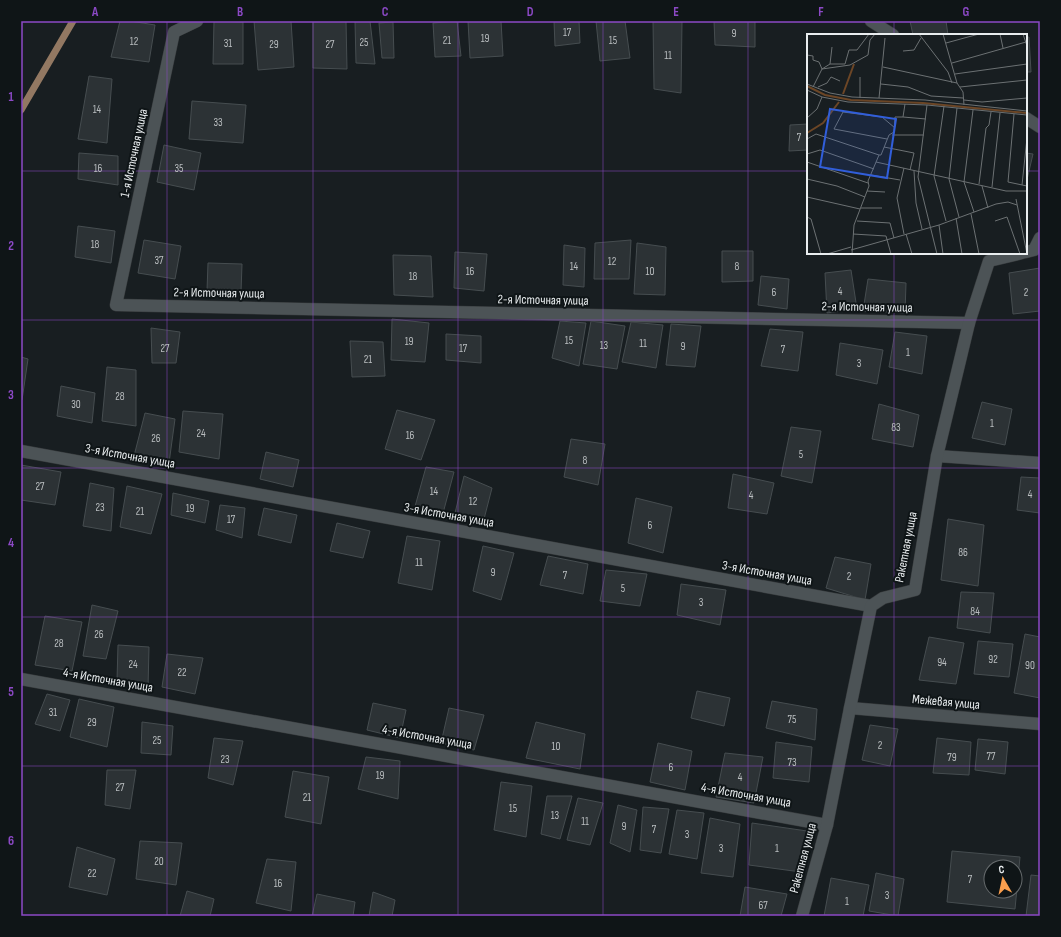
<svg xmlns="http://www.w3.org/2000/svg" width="1061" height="937" font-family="'Sofia Sans Condensed',sans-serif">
<rect width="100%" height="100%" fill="#181e21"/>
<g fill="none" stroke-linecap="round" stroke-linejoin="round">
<polyline stroke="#927862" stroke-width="7" points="21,110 73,21"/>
</g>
<g fill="#2c3235" stroke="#464d50" fill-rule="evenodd">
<polygon points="120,21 130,21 155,25 149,62 111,57"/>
<polygon points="214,21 243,22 243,64 213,64"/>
<polygon points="254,21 291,21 294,67 258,70"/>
<polygon points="313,21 346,21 347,69 313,68"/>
<polygon points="355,21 370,21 375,64 356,63"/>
<polygon points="457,21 461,56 435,57 433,23"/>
<polygon points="468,21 501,21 503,56 470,58"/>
<polygon points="554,21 579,21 580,43 555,46"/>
<polygon points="596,21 625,21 630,58 600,61"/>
<polygon points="653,21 682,21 681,93 654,89"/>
<polygon points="714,21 755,21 755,47 715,45"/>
<polygon points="910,21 946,21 948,35 913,35"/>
<polygon points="393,22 394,58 382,58 379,23"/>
<polygon points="1026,37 1029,37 1031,72 1026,72"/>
<polygon points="89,76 112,79 107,143 78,139"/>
<polygon points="192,101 246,105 243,143 189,139"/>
<polygon points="808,124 808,150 789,151 790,125"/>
<polygon points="164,145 201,153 194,190 157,182"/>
<polygon points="79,153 118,156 118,185 78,179"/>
<polygon points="1026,153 1033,154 1026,184"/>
<polygon points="78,226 115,231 111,263 75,257"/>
<polygon points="144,240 181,246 175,279 138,273"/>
<polygon points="631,240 629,279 594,279 595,243"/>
<polygon points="637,243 666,247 665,295 634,294"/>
<polygon points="564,245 585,248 584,287 563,285"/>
<polygon points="722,251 753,251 753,281 722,282"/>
<polygon points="455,252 487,254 484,291 454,288"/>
<polygon points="393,255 431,256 433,297 394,295"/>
<polygon points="208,263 242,264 241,292 207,291"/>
<polygon points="1040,268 1040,311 1013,314 1009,273"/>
<polygon points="851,270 857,309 827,313 825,273"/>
<polygon points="761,276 789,279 787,309 758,305"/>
<polygon points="868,279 906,283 905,313 863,311"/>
<polygon points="392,319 429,323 425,362 391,360"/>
<polygon points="560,321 586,323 579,366 552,358"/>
<polygon points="591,321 625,326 617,369 583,364"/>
<polygon points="631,322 663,325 656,368 622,362"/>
<polygon points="671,324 701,326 695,367 666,365"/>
<polygon points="151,328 180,332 176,363 152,363"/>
<polygon points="770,329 803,332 798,371 761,366"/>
<polygon points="895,332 927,336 922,374 889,367"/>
<polygon points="446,334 481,336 481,363 446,360"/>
<polygon points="350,341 383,342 385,376 352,377"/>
<polygon points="840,343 883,350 877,384 836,375"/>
<polygon points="21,357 28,359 22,400 21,400"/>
<polygon points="107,367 136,370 136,426 102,421"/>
<polygon points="61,386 95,393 92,423 57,416"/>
<polygon points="982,402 1012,409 1005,445 972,438"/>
<polygon points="879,404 919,415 913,447 872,439"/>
<polygon points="397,410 435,420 421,460 385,449"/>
<polygon points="183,411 223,414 219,459 179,452"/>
<polygon points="145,413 175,419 169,463 134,456"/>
<polygon points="791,427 821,431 812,483 781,476"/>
<polygon points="571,439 605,444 598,485 564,477"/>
<polygon points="266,452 299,460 293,487 260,479"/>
<polygon points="21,465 61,472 55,505 21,500"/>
<polygon points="426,467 454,472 442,517 414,510"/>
<polygon points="733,474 774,483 767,514 728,508"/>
<polygon points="464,476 492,488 483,523 455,513"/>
<polygon points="1021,477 1040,478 1040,513 1017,510"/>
<polygon points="90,483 114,488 111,531 83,526"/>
<polygon points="127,486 162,494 151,534 120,527"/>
<polygon points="173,493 209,501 205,523 171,515"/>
<polygon points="636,498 672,507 663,553 628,543"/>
<polygon points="220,505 245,508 242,538 216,530"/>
<polygon points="264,508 297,515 291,543 258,535"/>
<polygon points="948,519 984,525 978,586 941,580"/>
<polygon points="337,523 370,531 363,558 330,551"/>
<polygon points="407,536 440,541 432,590 398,583"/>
<polygon points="483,546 514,553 501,600 473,591"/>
<polygon points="548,556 588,564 583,594 540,585"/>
<polygon points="835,557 871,564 865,600 826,588"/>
<polygon points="606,570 647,574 640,606 600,601"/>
<polygon points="681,584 726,590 720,625 677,615"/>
<polygon points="961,592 994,593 990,633 957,628"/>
<polygon points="92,605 118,611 106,659 83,656"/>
<polygon points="45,616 82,622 72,671 35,665"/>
<polygon points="1025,634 1040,637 1040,698 1014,693"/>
<polygon points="929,637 964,643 956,684 919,680"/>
<polygon points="978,641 1013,644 1009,677 974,674"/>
<polygon points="118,645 149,647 148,688 117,681"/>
<polygon points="167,654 203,658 195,694 162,687"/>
<polygon points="697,691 730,698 724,726 691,718"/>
<polygon points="47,694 70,700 60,731 35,724"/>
<polygon points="79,699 114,707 107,747 70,737"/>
<polygon points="772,701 817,709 815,740 766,728"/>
<polygon points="373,703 406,710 400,738 367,730"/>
<polygon points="449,708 484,715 474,750 441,743"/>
<polygon points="142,722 173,726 171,755 141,753"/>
<polygon points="536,722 585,734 580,769 526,758"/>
<polygon points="870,725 898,729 890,766 862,760"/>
<polygon points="214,738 243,741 233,785 208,778"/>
<polygon points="937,738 971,742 969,775 933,773"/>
<polygon points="978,739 1008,742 1005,774 975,770"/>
<polygon points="776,742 812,747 809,782 773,778"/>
<polygon points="658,743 692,751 685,790 650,782"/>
<polygon points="725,753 763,757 754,803 716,797"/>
<polygon points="366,757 400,761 398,799 358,789"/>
<polygon points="107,770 136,770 130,809 105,805"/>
<polygon points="293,771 329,777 321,824 285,817"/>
<polygon points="501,782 532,786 526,837 494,830"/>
<polygon points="547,796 572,796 560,839 541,834"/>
<polygon points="578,798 603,803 590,845 567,840"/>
<polygon points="618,805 637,810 630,852 610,843"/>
<polygon points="643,807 669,809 661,853 640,850"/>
<polygon points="677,810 704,813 697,859 669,854"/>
<polygon points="710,818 740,824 733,877 701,873"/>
<polygon points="752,823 807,831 801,872 749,865"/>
<polygon points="140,841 182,843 176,885 136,879"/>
<polygon points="77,847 115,859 107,895 69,887"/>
<path d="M952,851L1020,857L1015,909L947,902ZM991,867H1015V891H991Z"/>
<polygon points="267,859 296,862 291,911 256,903"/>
<polygon points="876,873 904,879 898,916 869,911"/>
<polygon points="1031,875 1040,876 1040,916 1026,916"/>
<polygon points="831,878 869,885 863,916 824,916"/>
<polygon points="745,887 787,894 781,916 740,916"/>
<polygon points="187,891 214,899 210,916 180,916"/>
<polygon points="373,892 395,900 392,916 369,916"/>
<polygon points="317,894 355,902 353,916 312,916"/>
</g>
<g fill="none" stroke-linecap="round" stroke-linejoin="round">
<defs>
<g id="minor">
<polyline points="197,21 174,32 116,305 969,323"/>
<polyline points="871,21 893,35"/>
<polyline points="1026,118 1040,127"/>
<polyline points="1026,252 1034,250 1040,238"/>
<polyline points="21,451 871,606"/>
<polyline points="937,456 1040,463"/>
<polyline points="21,679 827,825"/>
<polyline points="850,708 1040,724"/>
<polyline points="802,916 827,825 850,708 871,606 883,598 915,590 937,456 969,323 989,261 1022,253"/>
</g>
</defs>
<use href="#minor" stroke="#363a3c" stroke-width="13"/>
<use href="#minor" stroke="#4c5356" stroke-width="12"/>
</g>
<path fill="none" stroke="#8c49c6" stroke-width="1" stroke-opacity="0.55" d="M167,21V916M313,21V916M458,21V916M603,21V916M748,21V916M894,21V35M21,171H808M1026,171H1040M894,253V916M21,320H1040M21,468H1040M21,617H1040M21,766H1040"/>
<g text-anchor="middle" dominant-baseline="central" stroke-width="4" stroke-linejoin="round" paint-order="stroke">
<g font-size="11" fill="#babec0">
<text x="567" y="32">17</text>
<text x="734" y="33">9</text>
<text x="485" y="38">19</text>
<text x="447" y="40">21</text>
<text x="613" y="40">15</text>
<text x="134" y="41">12</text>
<text x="364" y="42">25</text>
<text x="228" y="43">31</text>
<text x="274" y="44">29</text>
<text x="330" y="44">27</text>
<text x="668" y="55">11</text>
<text x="97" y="109">14</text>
<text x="218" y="122">33</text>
<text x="799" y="137">7</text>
<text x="98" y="168">16</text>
<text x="179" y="168">35</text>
<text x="95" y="244">18</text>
<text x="159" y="260">37</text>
<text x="612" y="261">12</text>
<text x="574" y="266">14</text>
<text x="737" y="266">8</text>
<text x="470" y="271">16</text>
<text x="650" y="271">10</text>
<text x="413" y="276">18</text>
<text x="840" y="291">4</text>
<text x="774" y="292">6</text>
<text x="1026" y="292">2</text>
<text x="569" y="340">15</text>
<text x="409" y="341">19</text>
<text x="643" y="343">11</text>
<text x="604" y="345">13</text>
<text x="683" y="346">9</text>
<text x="165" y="348">27</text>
<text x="463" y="348">17</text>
<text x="783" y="349">7</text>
<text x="908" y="352">1</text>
<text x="368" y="359">21</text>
<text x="859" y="363">3</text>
<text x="120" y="396">28</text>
<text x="76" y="404">30</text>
<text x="992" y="423">1</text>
<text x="896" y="427">83</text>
<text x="201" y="433">24</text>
<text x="410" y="435">16</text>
<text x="156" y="438">26</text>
<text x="801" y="454">5</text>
<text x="585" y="460">8</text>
<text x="40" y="486">27</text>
<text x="434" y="491">14</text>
<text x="1030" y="494">4</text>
<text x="751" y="495">4</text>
<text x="473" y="501">12</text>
<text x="100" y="507">23</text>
<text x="190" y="508">19</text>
<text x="140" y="511">21</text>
<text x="231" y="519">17</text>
<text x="650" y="525">6</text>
<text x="963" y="552">86</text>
<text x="419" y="562">11</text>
<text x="493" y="572">9</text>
<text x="565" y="575">7</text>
<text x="849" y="576">2</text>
<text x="623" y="588">5</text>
<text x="701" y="602">3</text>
<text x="975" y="611">84</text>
<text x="99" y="634">26</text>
<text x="59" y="643">28</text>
<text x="993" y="659">92</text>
<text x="942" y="662">94</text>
<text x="133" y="664">24</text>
<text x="1030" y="665">90</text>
<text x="182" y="672">22</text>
<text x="53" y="712">31</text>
<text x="792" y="719">75</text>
<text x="92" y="722">29</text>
<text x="157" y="740">25</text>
<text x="880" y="745">2</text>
<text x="556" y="746">10</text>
<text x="991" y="756">77</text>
<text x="952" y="757">79</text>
<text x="225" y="759">23</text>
<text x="792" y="762">73</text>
<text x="671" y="767">6</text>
<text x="380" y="775">19</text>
<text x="740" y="777">4</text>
<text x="120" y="787">27</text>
<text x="307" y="797">21</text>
<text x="513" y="808">15</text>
<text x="555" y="815">13</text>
<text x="585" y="821">11</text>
<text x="624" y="826">9</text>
<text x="654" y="829">7</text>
<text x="687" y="834">3</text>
<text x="721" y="848">3</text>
<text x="777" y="848">1</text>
<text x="159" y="861">20</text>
<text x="92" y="873">22</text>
<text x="970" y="879">7</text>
<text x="278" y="883">16</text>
<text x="887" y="895">3</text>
<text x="847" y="901">1</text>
<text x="763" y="905">67</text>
</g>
<g font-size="13" fill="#e9edef" stroke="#0f1517">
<text transform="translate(134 153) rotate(-78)">1-я Источная улица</text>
<text transform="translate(219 293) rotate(1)">2-я Источная улица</text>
<text transform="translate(543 300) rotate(1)">2-я Источная улица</text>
<text transform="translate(867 307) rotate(1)">2-я Источная улица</text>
<text transform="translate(130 456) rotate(10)">3-я Источная улица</text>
<text transform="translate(449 515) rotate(10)">3-я Источная улица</text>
<text transform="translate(906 547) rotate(-79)">Ракетная улица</text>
<text transform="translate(767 573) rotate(10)">3-я Источная улица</text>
<text transform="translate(108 680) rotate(10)">4-я Источная улица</text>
<text transform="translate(946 702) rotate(5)">Межевая улица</text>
<text transform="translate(427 737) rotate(10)">4-я Источная улица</text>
<text transform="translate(746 795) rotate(10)">4-я Источная улица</text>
<text transform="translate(803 858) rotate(-75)">Ракетная улица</text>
</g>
</g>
<g transform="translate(807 34)">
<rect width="220" height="220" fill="#181e21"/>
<path fill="none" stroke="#6c4626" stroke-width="2" d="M0,52L18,61L44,66L116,69L220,79M36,60L47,30M0,99L16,89L32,68"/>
<path fill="none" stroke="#6c7173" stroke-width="1" d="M112,0L141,38L145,49M136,0L150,49L156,58L157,71M193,0L196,14M216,0L220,12M139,9L172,0M96,17L107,16L114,4M0,21L6,22V26L12,28L15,35L23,30L25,13M145,29L219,8M23,30H38L42,16H50L62,0M76,33L150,49M148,40L220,30M0,50L23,59L45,63L118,66L220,77M74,50L101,53L124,62L156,64M6,53L15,35L43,31L61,21L63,6L68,0M11,53L20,49L24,43L33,47M153,53L220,46M0,56L15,63L41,68L120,71L220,81M53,64V43M72,64L78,4M157,66L175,68L220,64M120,71L111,143L130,220M137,72L127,142L139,187M150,74L142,145L152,183M166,76L157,148L167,178M207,80L201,148L220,152V157M96,83L119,85M0,84L10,75L15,63M85,101H117M0,105L9,100L72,121M80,105L27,95L36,78L75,83L88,94M77,113L107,119L103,136M0,120L13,116L67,135M0,128L61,149M69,128L199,157H220M107,137L109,169L115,195M64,141L93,146M0,145L30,152L58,163M172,150L179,94L182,91L184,78M215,151L220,104M175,152L181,174M185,153L193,79M60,157L78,158M0,163L53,175M209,165L220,220M54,174H75M164,180L172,220M0,183L4,185L14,220M149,184L155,220M50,187L83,189L87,204M188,187L200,183L213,220M132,191L136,220M46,200L79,202L84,220M97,200L90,164L97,134M99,200L105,220M44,216L132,191L189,170L201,168L210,171M20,220L44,213M45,220L47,191L62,152L61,147L72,121H74L82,101L87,98L88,83H96L98,70"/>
<path fill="#315eda" fill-opacity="0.15" stroke="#315eda" stroke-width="2" d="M23,75L89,85L80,144L13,133Z"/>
<rect width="220" height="220" fill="none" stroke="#e9edef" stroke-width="2"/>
</g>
<rect width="1061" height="937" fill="none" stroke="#0f1517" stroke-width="44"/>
<g transform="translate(1003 879) rotate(351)"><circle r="19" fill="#0f1517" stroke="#666b6d"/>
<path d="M0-3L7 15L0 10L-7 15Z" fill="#fa9f4e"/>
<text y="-6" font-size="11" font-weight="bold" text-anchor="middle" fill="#e9edef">С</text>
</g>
<rect x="22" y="22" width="1017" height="893" fill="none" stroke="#8c49c6" stroke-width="1.5"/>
<g font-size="13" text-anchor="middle" font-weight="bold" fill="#8c49c6">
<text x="95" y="16">A</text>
<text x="240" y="16">B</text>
<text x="385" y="16">C</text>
<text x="530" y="16">D</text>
<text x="676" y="16">E</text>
<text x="821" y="16">F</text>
<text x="966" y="16">G</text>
<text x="11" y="101">1</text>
<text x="11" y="250">2</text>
<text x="11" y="399">3</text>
<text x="11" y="547">4</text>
<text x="11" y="696">5</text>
<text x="11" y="845">6</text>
</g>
</svg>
